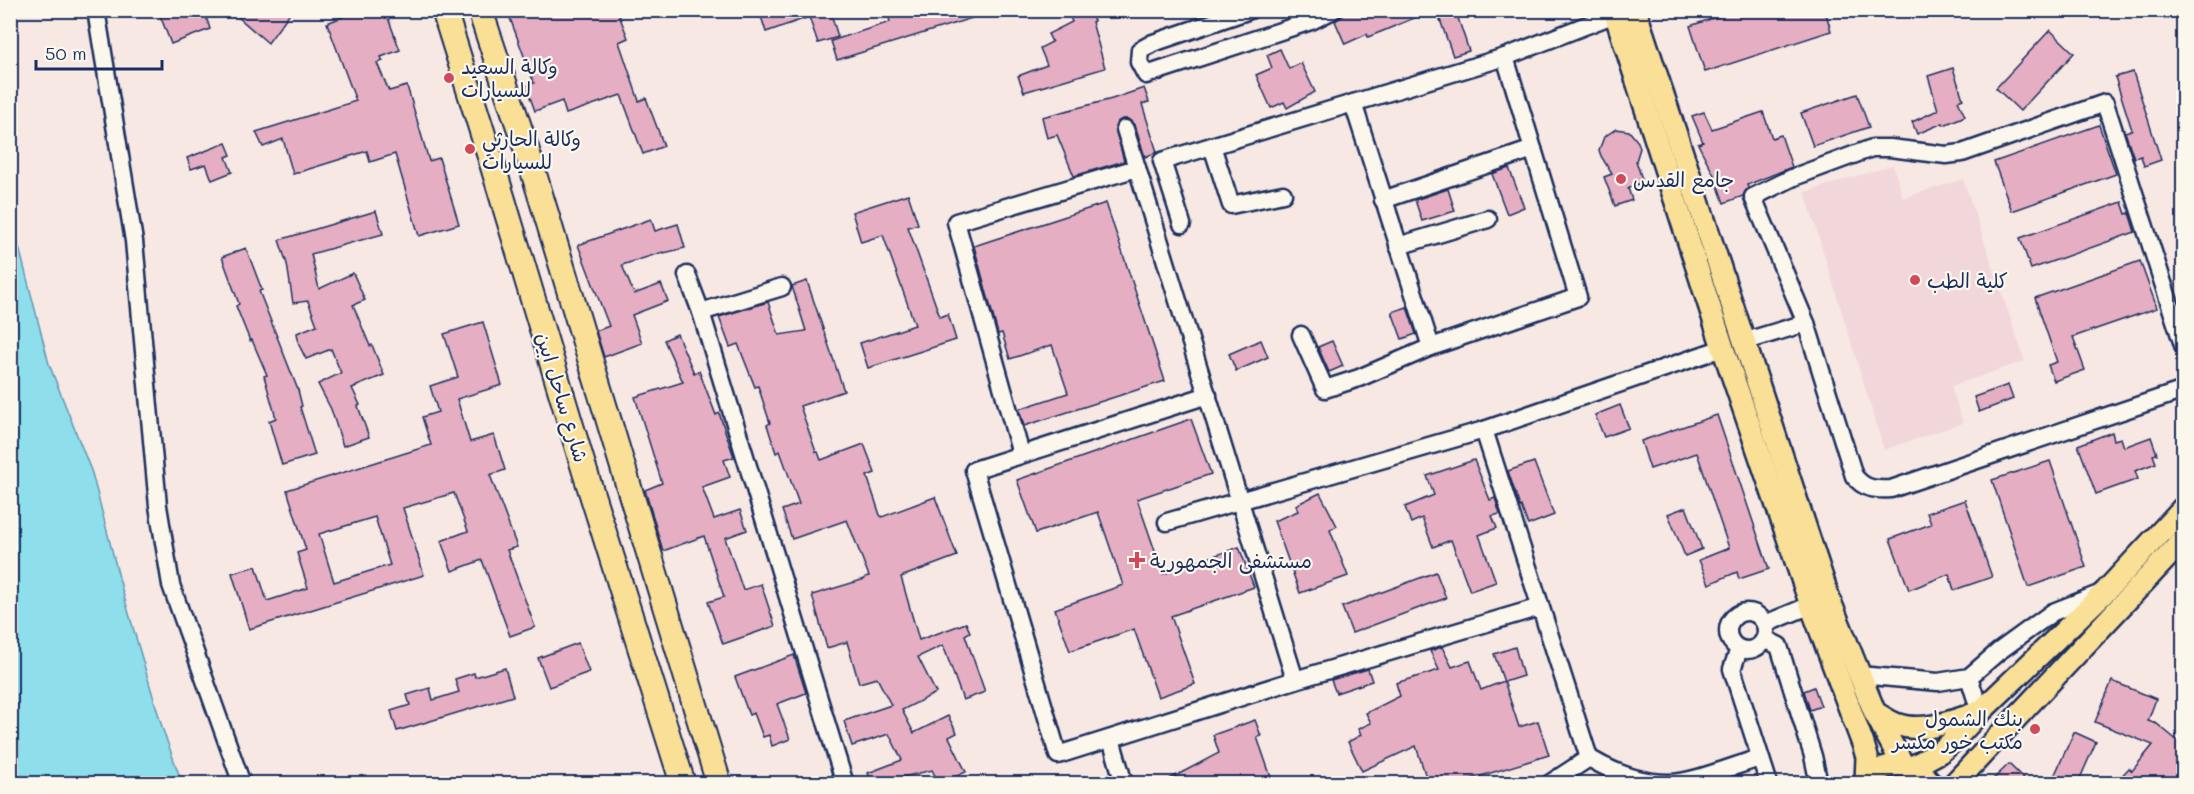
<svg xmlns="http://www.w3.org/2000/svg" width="2194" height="794" font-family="Mali,'Playpen Sans Arabic',sans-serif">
<rect width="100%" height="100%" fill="#f7e8e4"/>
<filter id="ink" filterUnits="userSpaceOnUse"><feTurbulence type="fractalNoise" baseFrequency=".0167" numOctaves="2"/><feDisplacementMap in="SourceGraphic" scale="12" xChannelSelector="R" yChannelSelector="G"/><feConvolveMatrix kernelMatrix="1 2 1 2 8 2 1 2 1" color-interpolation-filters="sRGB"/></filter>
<g filter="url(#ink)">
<polygon fill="#f2d7da" points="1893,165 1903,198 1963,179 2025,361 1951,386 1963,423 1884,450 1805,192"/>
<polygon fill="#8fdeec" stroke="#6198b3" stroke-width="1.5" points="11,216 49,364 92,473 123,593 162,727 182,783 11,783"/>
<g fill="#e6aec3" stroke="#1b2f5e" stroke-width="1.5" fill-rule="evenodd">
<polygon points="158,10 204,10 210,29 171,44"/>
<polygon points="230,10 292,10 268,43"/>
<polygon points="361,10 385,10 400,50 381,57 383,61 377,63 389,91 407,86 429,161 439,158 459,224 419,236 395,154 370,162 367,151 293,174 283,139 263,147 256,132 356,101 327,23"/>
<polygon points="507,10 617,10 628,38 619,42 639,101 646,98 664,146 643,154 621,95 566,114 562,101 535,111 526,86 534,83"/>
<polygon points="759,10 830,10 838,37 818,43 809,17 766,32"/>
<polygon points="887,10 985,10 985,14 837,60 831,41 890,22"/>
<polygon points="1067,10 1089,10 1094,21 1092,22 1105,68 1024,92 1018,76 1047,65 1040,48 1052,42 1048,34 1072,22"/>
<polygon points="1352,10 1431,10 1431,11 1383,31 1368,37 1367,34 1345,44 1335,21"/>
<polygon points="1737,10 1825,10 1831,31 1705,72 1690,26"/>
<polygon points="1456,12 1469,51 1453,56 1439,17"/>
<polygon points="2050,30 2074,53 2020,111 1996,88"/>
<polygon points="1280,49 1289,69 1301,63 1315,92 1287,108 1284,102 1271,108 1256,75 1272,68 1267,55"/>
<polygon points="1953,68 1963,99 1958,101 1965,116 1944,125 1943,123 1917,134 1912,122 1938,110 1928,76"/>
<polygon points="2133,72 2161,160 2144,166 2141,156 2134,158 2125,132 2132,130 2115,77"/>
<polygon points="1144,88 1149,102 1142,104 1157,152 1145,157 1135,125 1128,119 1122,119 1117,122 1115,127 1124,161 1074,176 1057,135 1047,138 1042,117 1112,99"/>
<polygon points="1857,94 1869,127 1813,146 1801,113"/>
<polygon points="1704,112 1712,129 1763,112 1772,138 1781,135 1792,167 1747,185 1748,188 1743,196 1724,203 1714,175 1698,144 1703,142 1692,116"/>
<polygon points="2099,125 2116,174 2012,211 1994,162"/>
<polygon points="1616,129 1629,131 1638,142 1640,148 1636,161 1643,182 1628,188 1632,200 1615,206 1604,177 1612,174 1601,156 1599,150 1604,137"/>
<polygon points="226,143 231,155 226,157 232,172 212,180 206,164 191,169 187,158"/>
<polygon points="1509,168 1524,207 1507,214 1492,174"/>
<polygon points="1448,189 1455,211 1422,221 1415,200"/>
<polygon points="908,194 918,224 908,227 940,317 948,314 956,340 868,368 860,343 915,325 883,235 861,242 852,212"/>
<polygon points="2122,202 2126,214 2129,213 2135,232 2031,269 2020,238"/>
<polygon points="1106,203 1165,381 1024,426 1019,409 1068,393 1052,345 1010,359 1002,333 998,334 974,246"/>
<polygon points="376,211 383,234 311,254 319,289 353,273 365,300 353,305 370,346 372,345 384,375 352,388 360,405 358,406 369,437 343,446 331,409 318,384 341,373 331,349 306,359 299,345 297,333 317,325 308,301 293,303 287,264 279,240"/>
<polygon points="651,219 655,231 678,224 685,248 664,253 663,252 622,265 634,294 661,284 668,301 632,315 642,343 604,357 596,331 609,326 578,245"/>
<polygon points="246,248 262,290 259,291 298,390 302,406 300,407 315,455 282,465 269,421 276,418 264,376 267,375 252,340 250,341 236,306 239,304 222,257"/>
<polygon points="2140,261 2157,308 2073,337 2085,370 2054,381 2048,365 2057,362 2035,298"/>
<polygon points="807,281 844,391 800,406 816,452 818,452 821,460 864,444 875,473 867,476 880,515 882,517 935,497 957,556 901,577 919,640 966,623 970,632 965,635 985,692 963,700 943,645 918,657 936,693 902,710 914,733 948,716 957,733 949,737 966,772 941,783 939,783 932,770 903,777 905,783 872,783 868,773 902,760 889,734 852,746 844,721 891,705 877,678 859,683 847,642 827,648 812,595 865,579 865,577 869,576 847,520 792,539 782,510 799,504 780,451 776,453 767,425 770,423 758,386 755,387 738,344 730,347 719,317 768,302 779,335 806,331 792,286"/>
<polygon points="1407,307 1416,334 1402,339 1392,312"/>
<path d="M483,322L502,385L457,399L470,442L494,435L505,470L490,475L517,547L507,550L535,627L510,636L482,560L452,571L441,541L468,531L454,493L403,508L424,575L249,629L232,573L256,566L267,601L308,588L297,553L306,550L287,490L431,445L422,417L438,412L430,386L458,377L444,334ZM375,517L390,565L334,582L319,534Z"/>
<polygon points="677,334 694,373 699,371 716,415 719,413 734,457 724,460 730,477 702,487 714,519 740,510 747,530 725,538 743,590 761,584 775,626 723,644 708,602 724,597 704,536 663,551 645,490 662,483 635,397 683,382 664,340"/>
<polygon points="1261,340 1268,357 1236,371 1229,354"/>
<polygon points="1332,341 1343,366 1329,372 1318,347"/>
<polygon points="2008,385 2013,399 1979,412 1974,397"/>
<polygon points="1620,405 1629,428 1604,437 1595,415"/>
<polygon points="1717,415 1769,569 1739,579 1737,572 1709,584 1699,560 1729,548 1697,453 1650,469 1641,441"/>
<polygon points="1191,419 1211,474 1137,499 1163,574 1239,547 1254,587 1171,616 1195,684 1158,697 1134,629 1070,651 1055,609 1123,585 1098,512 1036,533 1017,480"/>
<polygon points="2112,432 2114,440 2121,438 2124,447 2151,437 2157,454 2153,455 2156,463 2135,471 2138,479 2096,494 2078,445"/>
<polygon points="1474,460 1490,500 1495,498 1500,514 1492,516 1497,528 1479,535 1496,582 1470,591 1451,540 1433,547 1422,518 1411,523 1405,507 1434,495 1427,476"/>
<polygon points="2050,461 2086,567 2028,587 1992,480"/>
<polygon points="1534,462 1554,515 1528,525 1521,506 1520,507 1508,471"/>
<polygon points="1320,493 1337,526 1330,530 1348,576 1300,593 1274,521 1298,511 1296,505"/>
<polygon points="1965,500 1992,577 1954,590 1949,574 1909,590 1890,539 1931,524 1927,513"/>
<polygon points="1686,507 1702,549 1685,556 1668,514"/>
<polygon points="1436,572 1446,598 1352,633 1342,607"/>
<polygon points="578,643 589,672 549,687 538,658"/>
<polygon points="1442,647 1452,667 1470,661 1481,690 1504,681 1519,727 1538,721 1549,755 1458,783 1428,783 1416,746 1362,771 1348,742 1361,735 1358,729 1371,723 1366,713 1400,696 1396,683 1439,670 1430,651"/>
<polygon points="1515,647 1523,676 1504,682 1494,654"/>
<polygon points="794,655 806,693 777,704 790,739 772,746 769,735 763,737 754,713 749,715 735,677"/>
<polygon points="505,668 513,696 397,731 391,711 410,705 407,695 430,688 433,700 459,692 455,679 474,673 475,677"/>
<polygon points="1368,669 1372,681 1336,693 1331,680"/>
<polygon points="2112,681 2156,699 2148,721 2157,724 2184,746 2184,783 2115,783 2129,768 2132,771 2153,745 2095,722"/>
<polygon points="1814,687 1821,706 1810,710 1804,691"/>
<polygon points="1255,720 1261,736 1257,737 1273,783 1162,783 1219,753 1213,735"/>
<polygon points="2074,732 2096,742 2078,783 2051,783"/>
<polygon points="2009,764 2028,783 1989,783"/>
</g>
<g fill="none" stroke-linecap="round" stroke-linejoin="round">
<defs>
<g id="minor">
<polyline points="96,10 134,241 158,506 171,585 242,784"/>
<polyline points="1250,10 1153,43 1140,50 1139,62 1146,75 1311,21 1333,10"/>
<polyline points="1353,103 1431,347"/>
<polyline points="1125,129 1295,680"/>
<polyline points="1212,146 1231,205 1283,194"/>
<polyline points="1383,200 1533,149"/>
<polyline points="1182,224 1162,161 1505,57 1615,14"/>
<polyline points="1398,246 1488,219"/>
<polyline points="687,275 701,312 845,784"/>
<polyline points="701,312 782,287"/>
<polyline points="1301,335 1325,389 1359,378 1431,347 1578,297 1505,57"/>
<polyline points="1743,342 1806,323"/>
<path d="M2184,348L2105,103L1962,153L1946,155L1890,148H1872L1794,177L1753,197L1806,323L1854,476C1864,489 1875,490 1891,489L2184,390"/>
<polyline points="1208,395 974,470 1058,755 1295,680 1540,607"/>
<path d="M1484,430L1589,758C1614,773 1640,783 1669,783C1692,783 1736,765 1760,758"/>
<polyline points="1021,454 956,222 1137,168"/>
<polyline points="1167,522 1484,430 1723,348"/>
<circle cx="1747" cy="631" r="19"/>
<polyline points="1765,624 1811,605"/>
<polyline points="1765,639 1779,646 1813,756 1819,784"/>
<polyline points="1739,649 1732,669 1769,784"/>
<polyline points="1859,675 1938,682 1969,677 1998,652 2053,612 2099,594"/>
<polyline points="1969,677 1980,712"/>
<polyline points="1111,739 1124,784"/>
<polyline points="1549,784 1589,758"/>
</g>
<g id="major">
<polyline points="1614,10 1723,348 1811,605 1863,744 1867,757 1866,781"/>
<polyline points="1635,10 1829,599 1875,713 1903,765"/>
<path d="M1875,713C1882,716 1889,722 1896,724C1923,734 1952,721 1977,713"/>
<polyline points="1912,767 1940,752 1953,741 1980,712 2106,591 2184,507"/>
<path d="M1865,784C1881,759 1915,759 1931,784"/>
<polyline points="1954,784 2184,539"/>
</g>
<g id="highway">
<polyline points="444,10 491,160 585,472 683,784"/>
<polyline points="480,10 527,151 719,784"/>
</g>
</defs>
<use href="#minor" stroke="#1b2f5e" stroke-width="21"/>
<use href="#major" stroke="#1b2f5e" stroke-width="26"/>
<use href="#highway" stroke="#1b2f5e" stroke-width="28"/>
<use href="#minor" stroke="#fbf7ec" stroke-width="16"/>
<use href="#major" stroke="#fadf96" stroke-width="21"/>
<use href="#highway" stroke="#fadf96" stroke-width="24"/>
</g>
</g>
<g fill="#d1495b" stroke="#fbf7ec" stroke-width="2">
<circle cx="449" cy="78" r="6"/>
<circle cx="470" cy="149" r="6"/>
<circle cx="1621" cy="179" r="6"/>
<circle cx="1915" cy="280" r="6"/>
<path d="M1134 551h6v6h6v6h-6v6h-6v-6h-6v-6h6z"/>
<circle cx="2035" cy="729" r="6"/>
</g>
<g text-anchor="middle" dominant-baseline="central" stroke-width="4.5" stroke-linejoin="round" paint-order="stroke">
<g font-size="20" fill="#1b2f5e" stroke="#fbf7ec" text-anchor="start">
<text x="461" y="66">وكالة السعيد<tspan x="461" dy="23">للسيارات</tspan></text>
<text x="482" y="138">وكالة الحارثي<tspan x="482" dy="23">للسيارات</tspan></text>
<text x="1633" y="179">جامع القدس</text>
<text x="1927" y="280">كلية الطب</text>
<text x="1150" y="560">مستشفى الجمهورية</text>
<text x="2023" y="718" text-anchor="end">بنك الشمول<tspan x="2023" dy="23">مكتب خور مكسر</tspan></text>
</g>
<g font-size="20" fill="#1b2f5e" stroke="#fbf7ec">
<text transform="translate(563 397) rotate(73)">شارع ساحل ابين</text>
</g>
</g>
<rect width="2194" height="794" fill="none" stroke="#fbf7ec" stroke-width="36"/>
<rect x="18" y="18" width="2158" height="758" fill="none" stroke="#1b2f5e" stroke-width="2" filter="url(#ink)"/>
<path d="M36 60v9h126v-9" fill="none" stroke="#1b2f5e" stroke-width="3"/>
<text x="45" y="60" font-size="18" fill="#1b2f5e" stroke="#fbf7ec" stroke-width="4.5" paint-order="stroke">50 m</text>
</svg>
